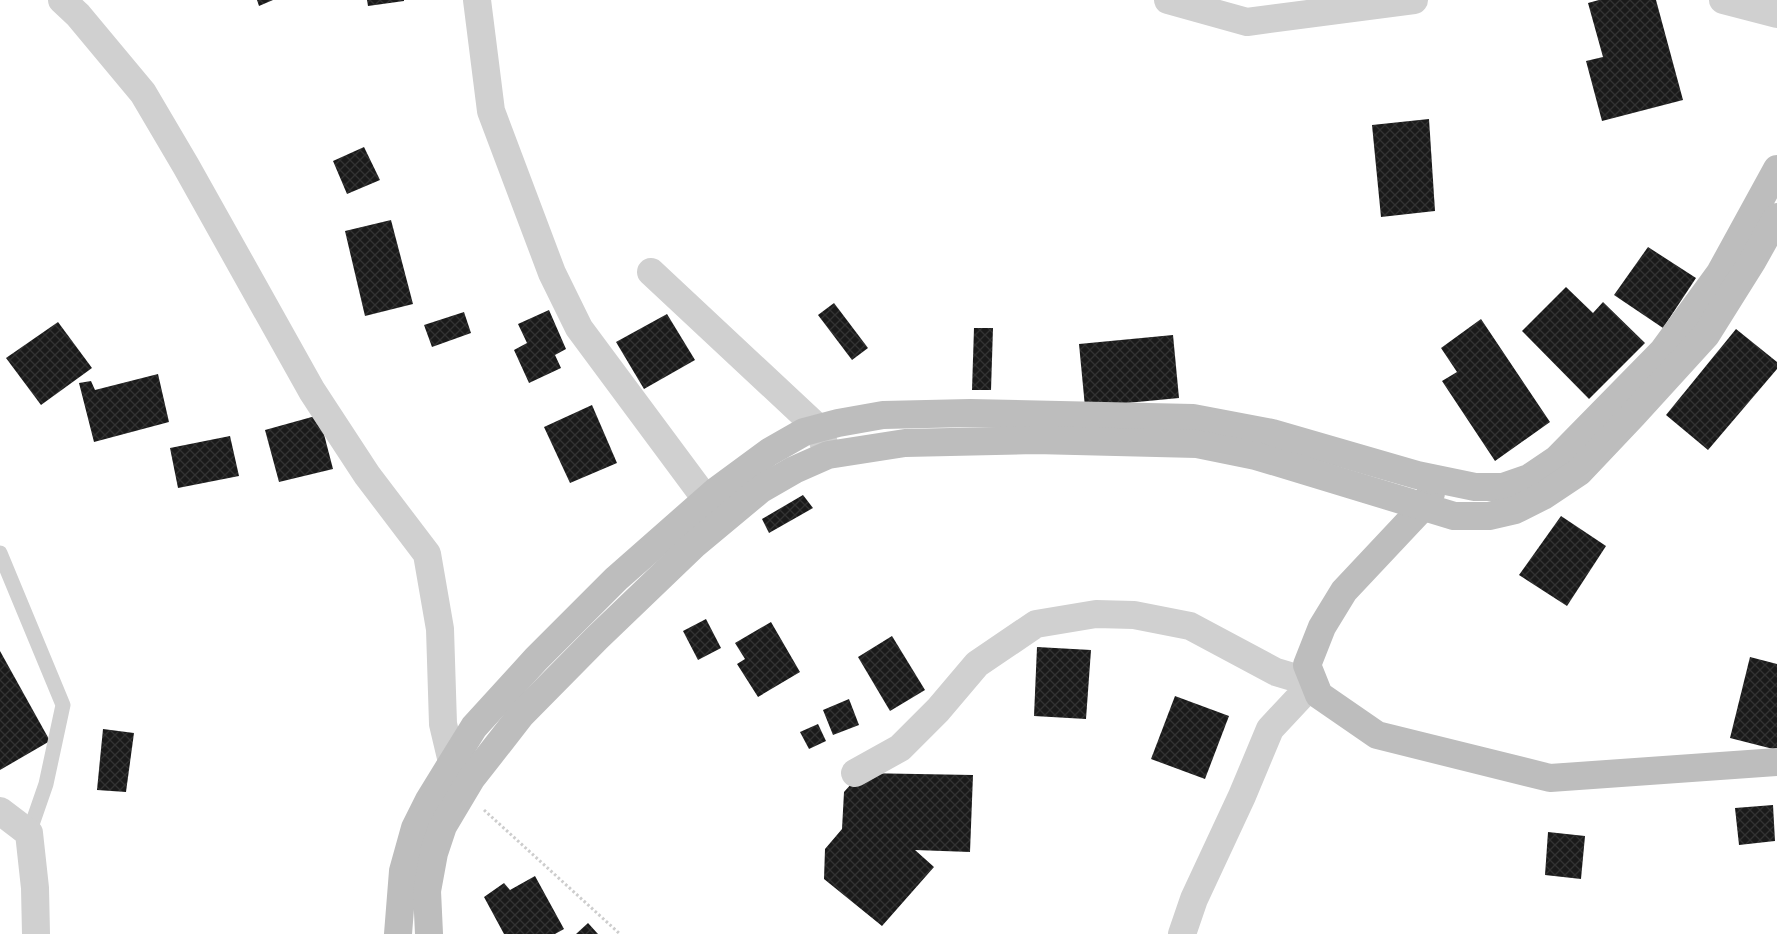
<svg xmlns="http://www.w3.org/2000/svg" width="1777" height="934" font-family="'Exo 2',sans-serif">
<defs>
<pattern id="building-cross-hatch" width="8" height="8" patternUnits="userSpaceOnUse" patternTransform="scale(1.25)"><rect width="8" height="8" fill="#1a1a1a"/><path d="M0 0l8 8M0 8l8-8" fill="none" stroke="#333"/></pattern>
</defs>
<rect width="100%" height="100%" fill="#fff"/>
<g fill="url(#building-cross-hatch)">
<polygon points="257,0 273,0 259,6"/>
<polygon points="367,0 404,0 404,1 368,6"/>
<polygon points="1599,0 1656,0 1683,100 1602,121 1586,61 1603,57 1588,3"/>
<polygon points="1429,119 1435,211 1381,217 1372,125"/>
<polygon points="364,147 380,180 347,194 333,161"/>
<polygon points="391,220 413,304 365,316 345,231"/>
<polygon points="1648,247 1696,278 1663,328 1614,295"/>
<polygon points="1566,287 1593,313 1603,302 1645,343 1589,399 1522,331"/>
<polygon points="834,303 868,348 852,360 818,315"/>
<polygon points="549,310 566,349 555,355 561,368 529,383 514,350 527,343 518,324"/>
<polygon points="464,312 471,333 432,347 424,325"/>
<polygon points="667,314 695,360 644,389 616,342"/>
<polygon points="1481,319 1550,422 1495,461 1442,381 1457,372 1441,348"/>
<polygon points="58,322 92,368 41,405 6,358"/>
<polygon points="974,328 993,328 991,390 972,390"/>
<polygon points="1736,329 1777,362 1777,369 1708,450 1666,415"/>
<polygon points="1173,335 1179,398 1085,407 1079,344"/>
<polygon points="158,374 169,422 94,442 79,383 91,381 95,390"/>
<polygon points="592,405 617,463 570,483 544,427"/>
<polygon points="319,415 333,469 279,482 265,430"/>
<polygon points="230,436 239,476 178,488 170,448"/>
<polygon points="803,495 813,508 769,533 762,519"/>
<polygon points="1561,516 1606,546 1567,606 1519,575"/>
<polygon points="706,619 721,648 698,660 683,631"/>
<polygon points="771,622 800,672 758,697 737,664 745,659 735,643"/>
<polygon points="892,636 925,690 890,711 858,657"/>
<polygon points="1037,647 1091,650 1086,719 1034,716"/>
<polygon points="0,651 50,741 0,770"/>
<polygon points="1750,657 1777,664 1777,750 1730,738"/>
<polygon points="1175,696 1229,716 1205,779 1151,759"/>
<polygon points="849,699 859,725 833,735 823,710"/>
<polygon points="818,724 826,741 809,749 800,732"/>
<polygon points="103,729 134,733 126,792 97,790"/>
<polygon points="861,773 973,775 970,852 915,850 934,867 882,926 824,879 825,849 842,829 844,792"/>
<polygon points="1773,805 1775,841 1739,845 1735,808"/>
<polygon points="1548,832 1585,836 1581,879 1545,875"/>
<polygon points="535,876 564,929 555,934 504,934 484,897 504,883 510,890"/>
<polygon points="588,923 598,934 576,934"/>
</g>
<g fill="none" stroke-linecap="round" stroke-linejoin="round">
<polyline stroke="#cdcdcd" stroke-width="3" stroke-dasharray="2.5 2.5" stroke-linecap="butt" points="484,810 620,934"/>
<polyline stroke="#d0d0d0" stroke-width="15" points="0,553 63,705 46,784 29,833"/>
<g stroke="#d0d0d0" stroke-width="28">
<polyline points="62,0 78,15 143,93 186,166 312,391 367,475 427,554 440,629 443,724 452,762 459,780"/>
<polyline points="477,0 491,111 552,273 579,328 720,518"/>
<polyline points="1168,0 1247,22 1414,0"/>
<polyline points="1723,0 1777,14"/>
<polyline points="651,272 818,428 826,449"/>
<polyline points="855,773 900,748 938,710 977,664 1036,624 1096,614 1134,615 1190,626 1276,672 1313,683 1270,729 1242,796 1194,899 1182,934"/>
<polyline points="0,811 29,833 35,888 36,934"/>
</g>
<g stroke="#bdbdbd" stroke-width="28">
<polyline points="1431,493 1423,507 1344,591 1322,627 1307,665 1319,695 1377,735 1550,778 1777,762"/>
<polyline points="398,934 403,871 415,828 429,800 474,727 536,659 616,579 716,491 769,452 804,432 838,423 883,415 970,413 1193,418 1272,433 1417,475 1475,487 1503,487 1529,478 1557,459 1663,351 1720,273 1777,169"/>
<polyline points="429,934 427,891 434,853 443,826 471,779 521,715 597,638 695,544 761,489 794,470 828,455 905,443 1035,440 1197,444 1256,456 1454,516 1489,516 1515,510 1543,496 1579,472 1633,415 1706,335 1753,260 1777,217"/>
</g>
</g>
</svg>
